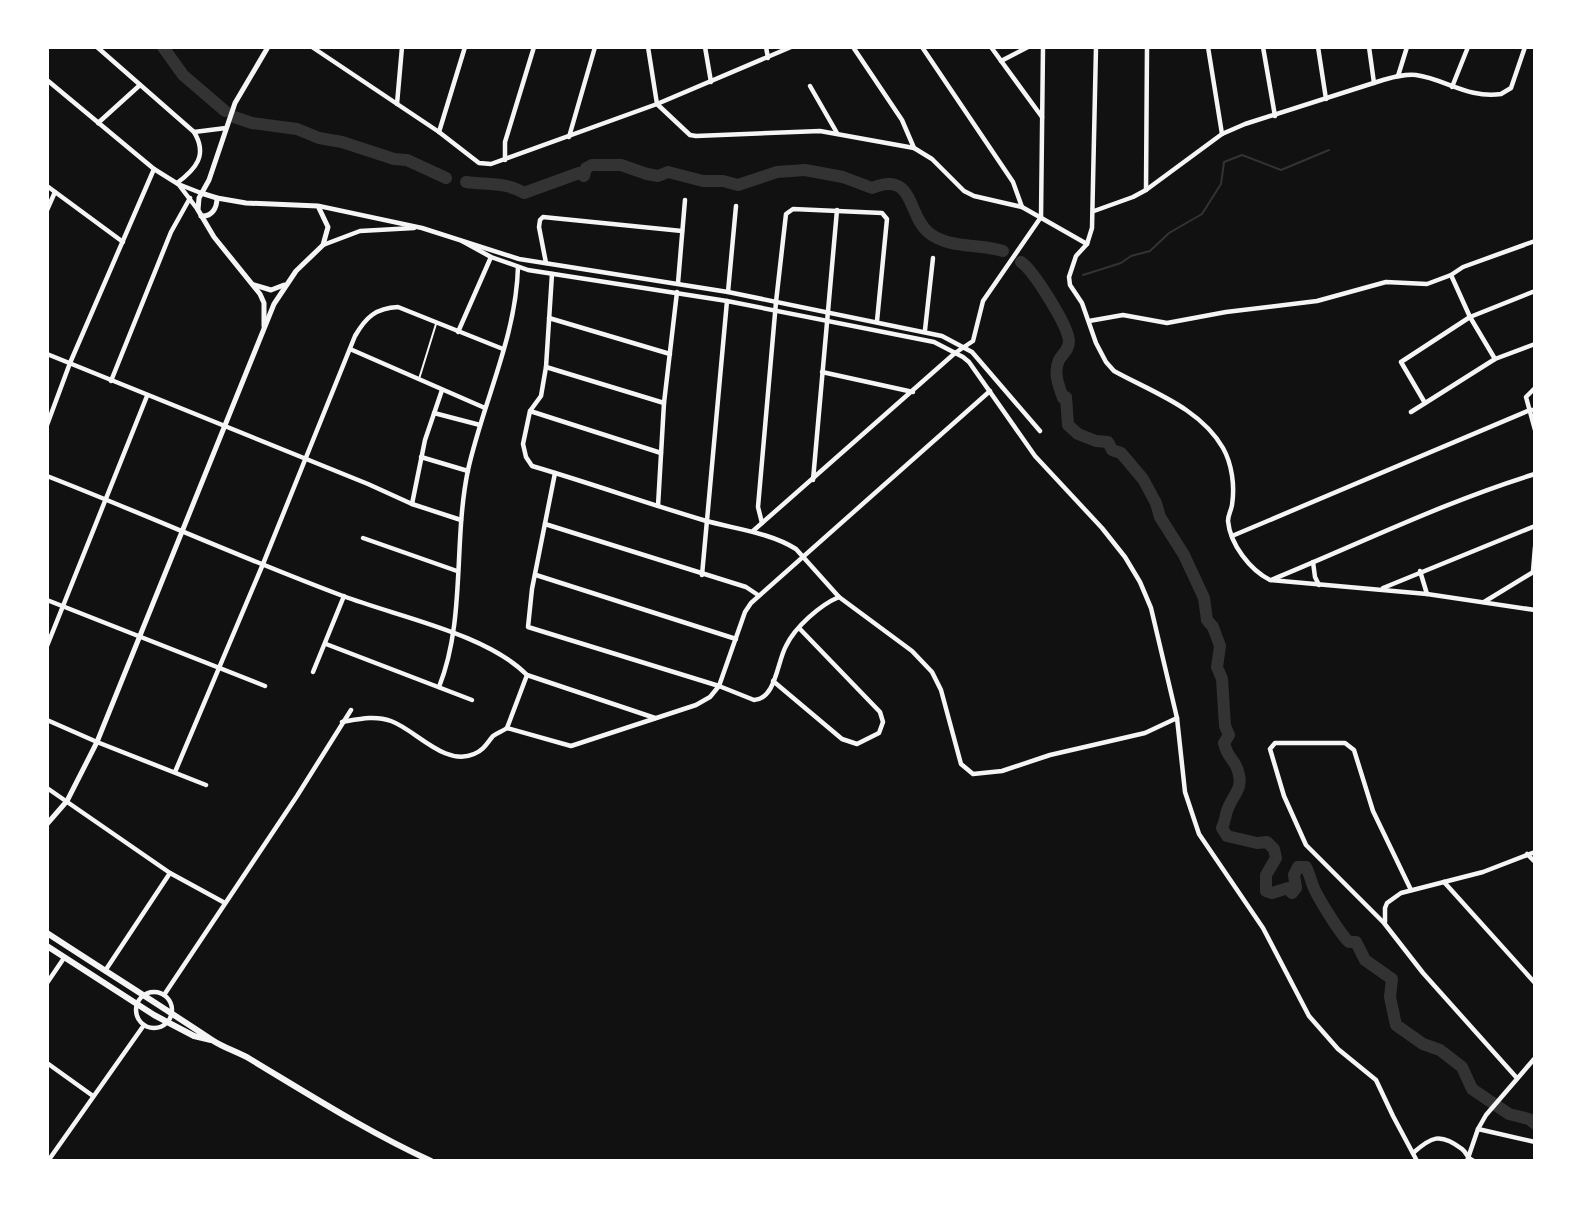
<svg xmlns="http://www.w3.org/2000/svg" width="1582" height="1208" font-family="Roboto,sans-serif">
<rect width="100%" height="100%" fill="#111"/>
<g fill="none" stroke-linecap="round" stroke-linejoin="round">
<polyline stroke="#333" stroke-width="2" points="1083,275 1121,263 1131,256 1150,251 1169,233 1202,214 1221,184 1224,162 1242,155 1281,170 1329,150"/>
<g stroke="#333" stroke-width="12">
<polyline points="163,47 183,75 225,111"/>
<polyline points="234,117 252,123 297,129 319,138 342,142 394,159 407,160 446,178"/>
<path d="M466,182C487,185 506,182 524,193L579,173L584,176L586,168L592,165H621L647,174L658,176L668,172L703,181H723L738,185L777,172L805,170L843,177L872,188C915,170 907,216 929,233C950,249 977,243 1003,251"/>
<path d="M1021,262C1033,270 1068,325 1069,341C1069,350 1063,353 1059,360C1053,373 1059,386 1063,398L1066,397L1068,425L1078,434L1096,441L1108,442L1112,450L1121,453L1143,479L1156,503L1160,517L1184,555L1204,598L1207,620L1213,627L1220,646L1217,667L1222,679L1225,726L1229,735L1224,743C1227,757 1233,758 1237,768C1244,787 1236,791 1229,806C1225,813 1226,820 1222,828L1227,836L1257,843L1267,842L1274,849L1276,858L1266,875V891L1272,893L1288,888L1292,893L1296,888L1294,875L1298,867H1306C1309,873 1310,877 1312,883C1315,894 1341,935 1349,942H1356L1365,960L1392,979L1390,997L1396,1025L1423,1044L1440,1050L1462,1067L1472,1089L1509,1114L1529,1119L1535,1124"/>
</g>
<polyline stroke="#f5f5f5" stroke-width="2" points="419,379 436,324"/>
<g stroke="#f5f5f5" stroke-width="4.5">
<path d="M97,47L194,132C208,155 196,169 177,183"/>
<polyline points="312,47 439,132 479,163 491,164 657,104 791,47"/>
<polyline points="648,47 657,104 690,135 696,136 820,131 914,148"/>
<polyline points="705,47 711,82"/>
<polyline points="766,47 768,58"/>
<polyline points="853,47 902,120 914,148 932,159 964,191 974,196 1022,207"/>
<polyline points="922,47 1013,182 1022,207 1087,244"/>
<polyline points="991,47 1042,117"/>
<path d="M1096,47L1092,228L1087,244L1076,256L1069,277L1070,285L1082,303L1096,343L1106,362L1114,371C1152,392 1200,408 1223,448C1232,464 1235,486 1232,505C1231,511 1228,515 1228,521C1230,544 1250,570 1270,580L1427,594L1535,610"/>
<polyline points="1208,47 1222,134"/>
<polyline points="1263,47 1275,116"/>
<polyline points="1318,47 1326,99"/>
<polyline points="1369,47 1374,83"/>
<polyline points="1001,61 1028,47"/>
<polyline points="1398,76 1407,47"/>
<polyline points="47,80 154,169 178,184 201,193"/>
<polyline points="810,86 837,133"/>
<polyline points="1452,87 1468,47"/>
<polyline points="397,104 402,47"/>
<polyline points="98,123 140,85"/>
<polyline points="194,132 226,128"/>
<polyline points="439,132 465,47"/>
<polyline points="569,137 595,47"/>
<polyline points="505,160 505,142 534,47"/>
<polyline points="179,185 198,210"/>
<polyline points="47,186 123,242"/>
<polyline points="1146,190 1147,47"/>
<polyline points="319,206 422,228 519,259 728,292 942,336 972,352 1040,431"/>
<polyline points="47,210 55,192"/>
<path d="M1094,211L1133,197L1146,190L1222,134L1245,124L1383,80C1394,77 1404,74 1416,75C1445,79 1469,99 1501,94L1511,88L1525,47"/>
<polyline points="462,241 491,257 528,270 727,301 934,342 963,357 969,362 1035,456 1102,528 1125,557 1140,582 1151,608 1177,718 1185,792 1199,834 1263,928 1309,1016 1338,1049 1376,1080 1393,1116 1417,1161"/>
<polyline points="323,245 360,231 414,228"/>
<polyline points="546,263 539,227 540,220 543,217 682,231"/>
<path d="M552,274L546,367L541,396L530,411L523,444L526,457L532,466C590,483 646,503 703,520C734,529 769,532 796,549L839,597L912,651L932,672L941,690L961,764L973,774L1002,771L1050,755L1145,733L1177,718"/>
<polyline points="1451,275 1470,317 1495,359"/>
<polyline points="678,283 685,200"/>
<polyline points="728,292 736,206"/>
<polyline points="549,318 670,354"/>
<polyline points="1089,321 1123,315 1167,323 1226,312 1317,301 1386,282 1427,284 1451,275 1463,267 1535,241"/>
<polyline points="925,330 933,258"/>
<polyline points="458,332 491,257"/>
<polyline points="350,349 485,408"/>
<polyline points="47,354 368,484 412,504 461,520"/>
<polyline points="546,367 664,403"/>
<polyline points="822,372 913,392"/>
<polyline points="111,381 171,232 190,198"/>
<polyline points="1535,388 1526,397 1535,430"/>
<polyline points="1425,403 1401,362 1470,317 1535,291"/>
<polyline points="530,411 661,453"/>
<polyline points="1411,412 1495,359 1535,344"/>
<polyline points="434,413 480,425"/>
<polyline points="47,425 70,363 154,169"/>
<polyline points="421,457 468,471"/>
<path d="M555,473L532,589L528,627L719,686L754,700C776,699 777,662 786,646C795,627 820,605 839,597"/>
<path d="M47,476C147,515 244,559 343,596C399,617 487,634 527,675L507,728C503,731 497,733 493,736C487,743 484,750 474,754C445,767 416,730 391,721C375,715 359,719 342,722"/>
<polyline points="813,480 837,210"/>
<polyline points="412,504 425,440 442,390"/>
<polyline points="658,506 664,403 677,292"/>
<polyline points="762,523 758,507 776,302 786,214 793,209 882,213 887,219 877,321"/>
<polyline points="545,524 746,587 758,595"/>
<polyline points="753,531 955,353 973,341 983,301 1041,217 1043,47"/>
<polyline points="1232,536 1530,410 1535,410"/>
<polyline points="363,538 457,571"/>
<polyline points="1313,562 1315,577 1319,585"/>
<polyline points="1420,571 1427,594"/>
<polyline points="1533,571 1535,547"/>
<polyline points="536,575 736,639"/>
<polyline points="702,575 727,301"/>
<path d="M1271,580C1359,544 1444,502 1535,474"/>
<polyline points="1383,588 1535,526"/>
<polyline points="47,600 265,686"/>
<polyline points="1484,602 1535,571"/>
<polyline points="326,644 472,700"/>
<polyline points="47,646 147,396"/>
<polyline points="313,672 344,596"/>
<polyline points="527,675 655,718"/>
<polyline points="773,681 842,739 857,744 879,733 883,722 880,712 799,628"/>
<path d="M439,687C466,619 453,542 468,470C483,402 516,338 518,267"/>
<polyline points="47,720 97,742 206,785"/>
<polyline points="507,728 571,746 696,705 710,697 719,686 745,612 751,603 990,391"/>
<path d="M175,772L263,564L355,336C366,317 376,308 398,307L503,349"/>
<polyline points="47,788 170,873 225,903"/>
<polyline points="1527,854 1535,862"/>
<polyline points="1444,882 1535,983"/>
<polyline points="1411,890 1373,811 1354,750 1345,743 1275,743 1270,749 1284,796 1306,845 1384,923 1423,973 1516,1077"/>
<polyline points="1385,922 1385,908 1387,903 1401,893 1483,872 1535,852"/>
<polyline points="105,971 170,873"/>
<polyline points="47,983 64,958"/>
<circle cx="154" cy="1010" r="18"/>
<polyline points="164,995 297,796 351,710"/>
<polyline points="47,1063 93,1096"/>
<polyline points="1478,1129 1535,1142"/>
<path d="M1413,1153C1431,1137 1440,1132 1462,1149C1468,1154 1466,1158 1474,1161"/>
<polyline points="48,1161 144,1025"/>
<polyline points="1467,1161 1478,1129 1486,1115 1535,1058"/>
</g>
<g stroke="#f5f5f5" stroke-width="5">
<path d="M201,216C212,217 217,208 217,198"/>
<polyline points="254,285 271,290 284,285"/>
<polyline points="264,326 264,303 260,294 214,237 198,210 199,198 209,180 235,103 268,47"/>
<polyline points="47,824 67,801 97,742 274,304 296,271 323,245 328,227 318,206 246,203 217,198 201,193"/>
</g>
<g stroke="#f5f5f5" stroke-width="6">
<path d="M47,933C102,969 158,1004 212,1040C224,1048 238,1052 250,1059C310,1095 368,1132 431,1161"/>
<polyline points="47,946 154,1015 194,1036 211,1040"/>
</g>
</g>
<rect width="1582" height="1208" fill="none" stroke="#ffffff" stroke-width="98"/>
</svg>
